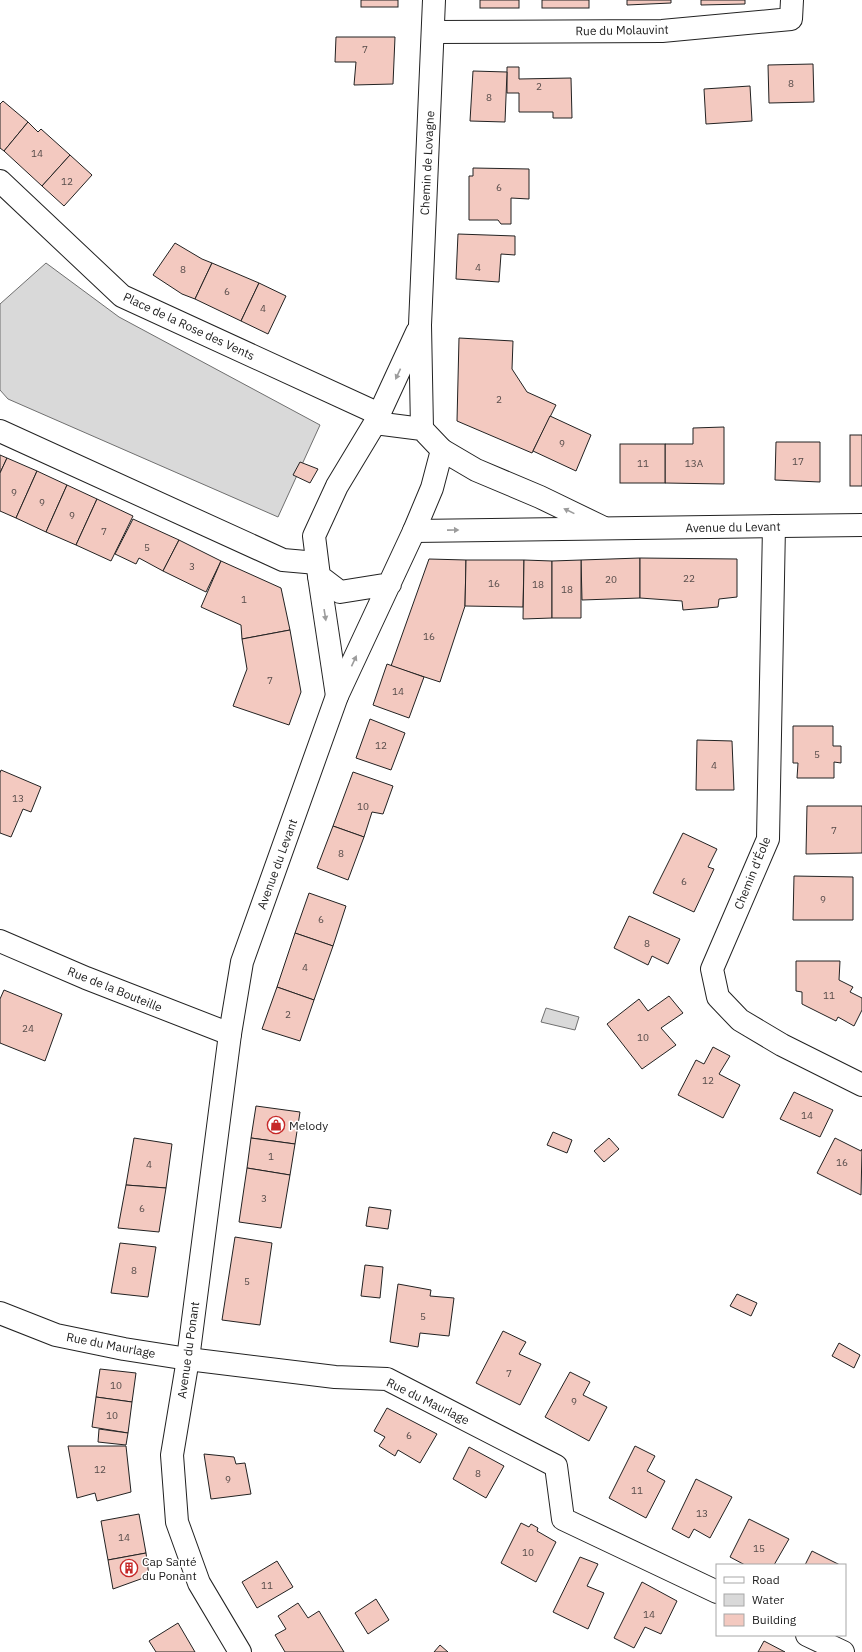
<svg xmlns="http://www.w3.org/2000/svg" width="862" height="1652" font-family="'IBM Plex Sans',sans-serif">
<rect width="100%" height="100%" fill="#fff"/>
<g fill="#d9d9d9" stroke="#6f6f6f">
<polygon points="46,263 119,317 320,425 278,517 8,399 0,390 0,304"/>
<polygon points="546,1008 579,1017 575,1030 541,1022"/>
</g>
<g fill="#f3c9c0" stroke="#222">
<rect x="361" y="0" width="37" height="7"/>
<rect x="480" y="0" width="39" height="8"/>
<rect x="542" y="0" width="47" height="8"/>
<polygon points="627,0 671,0 671,3 627,5"/>
<polygon points="701,0 745,0 745,4 701,5"/>
<polygon points="336,37 395,37 393,84 354,85 356,62 335,62"/>
<polygon points="813,64 814,102 769,103 768,65"/>
<polygon points="507,67 519,67 519,79 571,78 572,118 553,118 553,112 519,112 519,93 507,93"/>
<polygon points="473,71 507,72 505,122 470,121"/>
<polygon points="750,86 752,121 706,124 704,89"/>
<polygon points="3,101 28,122 4,151 0,148 0,104"/>
<polygon points="28,122 38,132 41,129 70,155 42,186 4,151"/>
<polygon points="70,155 92,175 64,206 42,186"/>
<polygon points="473,168 529,169 529,199 511,198 511,224 501,224 498,220 469,220 469,176 473,176"/>
<polygon points="458,234 515,236 515,255 501,254 499,282 456,279"/>
<polygon points="175,243 202,259 212,263 195,299 182,294 153,275"/>
<polygon points="212,263 259,283 241,321 195,299"/>
<polygon points="259,283 286,296 268,334 241,321"/>
<polygon points="459,338 513,341 512,369 527,392 556,405 532,453 457,421"/>
<polygon points="550,416 591,435 576,471 533,451"/>
<polygon points="724,427 724,484 665,483 665,444 693,444 693,428"/>
<rect x="850" y="435" width="12" height="51"/>
<polygon points="776,442 820,442 820,482 775,480"/>
<rect x="620" y="444" width="45" height="39"/>
<polygon points="0,455 7,458 0,473"/>
<polygon points="7,458 37,471 16,518 0,511 0,473"/>
<polygon points="300,462 318,469 310,483 293,475"/>
<polygon points="37,471 67,485 46,532 16,518"/>
<polygon points="67,485 97,499 76,545 46,532"/>
<polygon points="97,499 133,516 111,561 76,545"/>
<polygon points="133,519 179,540 163,571 139,558 136,564 115,554"/>
<polygon points="179,540 221,561 206,592 163,571"/>
<polygon points="640,558 640,598 582,600 581,560"/>
<polygon points="640,558 737,559 737,597 719,599 718,607 683,610 682,601 640,598"/>
<polygon points="429,559 466,560 465,606 440,682 391,666"/>
<polygon points="466,560 524,560 523,607 465,606"/>
<polygon points="524,560 552,561 552,618 523,619"/>
<polygon points="581,560 581,618 552,618 552,561"/>
<polygon points="221,561 281,588 290,630 242,639 241,625 201,607"/>
<polygon points="290,630 301,692 289,725 233,706 247,669 242,639"/>
<polygon points="387,664 424,677 409,718 373,705"/>
<polygon points="370,719 405,733 391,770 356,758"/>
<polygon points="793,726 833,726 833,746 841,746 841,763 834,762 834,778 797,778 798,763 793,763"/>
<polygon points="697,740 732,741 734,790 696,790"/>
<polygon points="1,770 41,787 31,812 23,809 11,837 0,833 0,773"/>
<polygon points="353,772 393,786 383,814 372,812 364,837 333,826"/>
<polygon points="807,806 862,806 862,853 806,854"/>
<polygon points="333,826 364,837 348,880 317,868"/>
<polygon points="683,833 717,849 708,867 714,869 694,912 653,893"/>
<polygon points="794,876 853,877 853,920 793,920"/>
<polygon points="309,893 346,906 333,946 295,933"/>
<polygon points="629,916 680,939 668,964 652,956 648,965 614,948"/>
<polygon points="295,933 333,946 314,1000 277,987"/>
<polygon points="796,961 840,961 839,980 853,987 850,992 862,998 862,1010 854,1026 838,1017 836,1021 802,1004 802,992 796,991"/>
<polygon points="277,987 314,1000 300,1041 262,1029"/>
<polygon points="4,990 62,1014 45,1061 0,1043 0,999"/>
<polygon points="669,996 683,1013 661,1028 676,1045 642,1069 607,1024 639,999 648,1011"/>
<polygon points="713,1047 730,1056 719,1074 740,1085 723,1118 678,1095 696,1060 704,1064"/>
<polygon points="794,1092 833,1110 820,1137 780,1119"/>
<polygon points="256,1106 300,1112 295,1144 251,1138"/>
<polygon points="553,1132 572,1140 567,1153 547,1145"/>
<polygon points="134,1138 172,1144 166,1188 126,1185"/>
<polygon points="251,1138 295,1144 290,1175 247,1168"/>
<polygon points="609,1138 619,1149 604,1162 594,1151"/>
<polygon points="835,1138 861,1151 862,1149 861,1195 817,1173"/>
<polygon points="247,1168 290,1175 281,1228 239,1222"/>
<polygon points="126,1185 166,1188 159,1232 118,1228"/>
<polygon points="369,1207 391,1210 388,1229 366,1226"/>
<polygon points="235,1237 272,1243 260,1325 222,1320"/>
<polygon points="120,1243 156,1247 148,1297 111,1293"/>
<polygon points="365,1265 383,1267 380,1298 361,1296"/>
<polygon points="398,1284 431,1290 430,1296 454,1298 449,1336 420,1333 418,1347 390,1342"/>
<polygon points="737,1294 757,1303 751,1316 730,1306"/>
<polygon points="503,1331 526,1342 519,1354 541,1364 520,1405 476,1383"/>
<polygon points="839,1343 860,1355 854,1368 832,1356"/>
<polygon points="100,1369 136,1373 132,1402 96,1397"/>
<polygon points="570,1372 590,1382 583,1395 607,1407 589,1441 545,1417"/>
<polygon points="96,1397 132,1402 128,1433 92,1427"/>
<polygon points="387,1408 437,1434 420,1463 398,1450 395,1456 379,1446 385,1437 374,1431"/>
<polygon points="99,1429 128,1433 126,1445 98,1442"/>
<polygon points="68,1446 126,1446 131,1492 97,1501 95,1493 77,1498"/>
<polygon points="635,1446 655,1456 647,1471 665,1481 646,1518 609,1498"/>
<polygon points="469,1447 504,1466 486,1498 453,1479"/>
<polygon points="204,1454 234,1457 236,1464 245,1463 251,1494 211,1499"/>
<polygon points="696,1479 732,1497 710,1538 694,1529 689,1538 672,1529"/>
<polygon points="139,1514 146,1553 108,1560 101,1521"/>
<polygon points="749,1519 789,1539 774,1565 745,1565 730,1557"/>
<polygon points="521,1523 529,1527 531,1524 538,1528 537,1531 556,1542 536,1582 501,1563"/>
<polygon points="812,1551 840,1565 805,1565"/>
<polygon points="146,1553 149,1576 113,1589 108,1560"/>
<polygon points="580,1557 598,1564 587,1586 604,1593 588,1629 553,1612"/>
<polygon points="277,1561 293,1587 257,1608 242,1582"/>
<polygon points="642,1582 677,1601 661,1634 645,1627 634,1648 614,1638"/>
<polygon points="376,1599 389,1620 368,1634 355,1613"/>
<polygon points="298,1603 308,1618 319,1611 344,1652 285,1652 275,1635 286,1629 278,1616"/>
<polygon points="178,1623 195,1652 156,1652 149,1641"/>
<polygon points="764,1641 785,1652 758,1652"/>
<polygon points="440,1645 448,1652 434,1652"/>
</g>
<g fill="none" stroke-linecap="round" stroke-linejoin="round">
<defs>
<g id="street">
<polyline points="433,32 662,31 791,19 792,0"/>
<polyline points="0,181 122,296 379,414"/>
<polyline points="375,423 417,332"/>
<polyline points="422,429 420,325 434,0"/>
<polyline points="0,431 283,560 317,563"/>
<polyline points="442,450 476,470 540,497 602,527"/>
<polyline points="774,526 768,839 712,969 718,997 740,1020 782,1045 862,1085"/>
<polyline points="414,531 862,525"/>
<polyline points="319,576 337,696"/>
<polyline points="0,941 86,978 230,1034"/>
<polyline points="0,1313 56,1335 124,1349 188,1359 335,1377 387,1379 556,1466 563,1519 717,1592"/>
<polyline points="807,1635 843,1652"/>
<polyline points="240,1652 199,1583 177,1522 172,1455 188,1359 230,1034 242,962 337,696 414,531 432,488 442,450 422,429 375,423 337,486 314,536 319,576 340,592 390,584"/>
</g>
</defs>
<use href="#street" stroke="#222" stroke-width="24"/>
<use href="#street" stroke="#fff" stroke-width="22"/>
</g>
<defs><path id="oneway-solid" d="M-6-.8H1V-3.2L6.5 0L1 3.2V.8H-6Z"/></defs>
<g fill="#9c9c9c">
<use href="#oneway-solid" transform="translate(398 374) rotate(115)"/>
<use href="#oneway-solid" transform="translate(569 511) rotate(-154)"/>
<use href="#oneway-solid" transform="translate(453 530) rotate(-1)"/>
<use href="#oneway-solid" transform="translate(325 615) rotate(81)"/>
<use href="#oneway-solid" transform="translate(354 661) rotate(-65)"/>
</g>
<defs>
<symbol id="shop-ring" viewBox="-11 -11 22 22"><circle r="9.5" fill="#fff" stroke="#c62828" stroke-width="1.5"/><path d="M-5-2.5h2.3a2.7 3.5 0 0 1 5.4 0H5L5.5 6h-11ZM-1.5-2.5h3a1.5 2.3 0 0 0-3 0Z" fill="#c62828"/></symbol>
<symbol id="building-ring" viewBox="-11 -11 22 22"><circle r="9.5" fill="#fff" stroke="#c62828" stroke-width="1.5"/><path d="M-4-6H4V6H1V3H-1V6H-4ZM-2.5-4.3h1.7v1.8h-1.7ZM.8-4.3h1.7v1.8H.8ZM-2.5-1h1.7V.8h-1.7ZM.8-1h1.7V.8H.8Z" fill="#c62828"/></symbol>
</defs>
<g fill-rule="evenodd">
<use href="#shop-ring" x="266" y="1115" width="20" height="20"/>
<use href="#building-ring" x="119" y="1558" width="20" height="20"/>
</g>
<g text-anchor="middle" dominant-baseline="central" stroke-width="3" stroke-linejoin="round" paint-order="stroke">
<g font-size="10" fill="#564c4a">
<text x="365" y="49">7</text>
<text x="791" y="83">8</text>
<text x="539" y="86">2</text>
<text x="489" y="97">8</text>
<text x="37" y="153">14</text>
<text x="67" y="181">12</text>
<text x="499" y="187">6</text>
<text x="478" y="267">4</text>
<text x="183" y="269">8</text>
<text x="227" y="291">6</text>
<text x="263" y="308">4</text>
<text x="499" y="399">2</text>
<text x="562" y="443">9</text>
<text x="798" y="461">17</text>
<text x="643" y="463">11</text>
<text x="694" y="463">13A</text>
<text x="14" y="492">9</text>
<text x="42" y="502">9</text>
<text x="72" y="515">9</text>
<text x="104" y="531">7</text>
<text x="147" y="547">5</text>
<text x="192" y="566">3</text>
<text x="689" y="578">22</text>
<text x="611" y="579">20</text>
<text x="494" y="583">16</text>
<text x="538" y="584">18</text>
<text x="567" y="589">18</text>
<text x="244" y="599">1</text>
<text x="429" y="636">16</text>
<text x="270" y="680">7</text>
<text x="398" y="691">14</text>
<text x="381" y="745">12</text>
<text x="817" y="754">5</text>
<text x="714" y="765">4</text>
<text x="18" y="798">13</text>
<text x="363" y="806">10</text>
<text x="834" y="830">7</text>
<text x="341" y="853">8</text>
<text x="684" y="881">6</text>
<text x="823" y="899">9</text>
<text x="321" y="919">6</text>
<text x="647" y="943">8</text>
<text x="305" y="967">4</text>
<text x="829" y="995">11</text>
<text x="288" y="1014">2</text>
<text x="28" y="1028">24</text>
<text x="643" y="1037">10</text>
<text x="708" y="1080">12</text>
<text x="807" y="1115">14</text>
<text x="271" y="1156">1</text>
<text x="842" y="1162">16</text>
<text x="149" y="1164">4</text>
<text x="264" y="1198">3</text>
<text x="142" y="1208">6</text>
<text x="134" y="1270">8</text>
<text x="247" y="1281">5</text>
<text x="423" y="1316">5</text>
<text x="509" y="1373">7</text>
<text x="116" y="1385">10</text>
<text x="574" y="1401">9</text>
<text x="112" y="1415">10</text>
<text x="409" y="1435">6</text>
<text x="100" y="1469">12</text>
<text x="478" y="1473">8</text>
<text x="228" y="1479">9</text>
<text x="637" y="1490">11</text>
<text x="702" y="1513">13</text>
<text x="124" y="1537">14</text>
<text x="759" y="1548">15</text>
<text x="528" y="1552">10</text>
<text x="267" y="1585">11</text>
<text x="649" y="1614">14</text>
</g>
<g font-size="12" fill="#222" stroke="#fff">
<text transform="translate(622 30) rotate(-1)">Rue du Molauvint</text>
<text transform="translate(427 163) rotate(-87)">Chemin de Lovagne</text>
<text transform="translate(189 326) rotate(25)">Place de la Rose des Vents</text>
<text transform="translate(733 527) rotate(-1)">Avenue du Levant</text>
<text transform="translate(277 864) rotate(-70)">Avenue du Levant</text>
<text transform="translate(752 873) rotate(-68)">Chemin d'Éole</text>
<text transform="translate(115 989) rotate(22)">Rue de la Bouteille</text>
<text transform="translate(111 1345) rotate(11)">Rue du Maurlage</text>
<text transform="translate(188 1350) rotate(-82)">Avenue du Ponant</text>
<text transform="translate(428 1401) rotate(26)">Rue du Maurlage</text>
</g>
<g font-size="12" fill="#222" stroke="#fff" text-anchor="start">
<text x="289" y="1125">Melody</text>
<text x="142" y="1561">Cap Santé<tspan x="142" dy="14">du Ponant</tspan></text>
</g>
</g>
<rect x="716" y="1564" width="130" height="72" fill="#ffffff" stroke="#a7a7a7"/>
<rect x="724" y="1577" width="20" height="6" fill="#ffffff" stroke="#a7a7a7"/>
<text x="752" y="1584" font-size="12" fill="#222222">Road</text>
<rect x="724" y="1594" width="20" height="12" fill="#d9d9d9" stroke="#a7a7a7"/>
<text x="752" y="1604" font-size="12" fill="#222222">Water</text>
<rect x="724" y="1614" width="20" height="12" fill="#f3c9c0" stroke="#a7a7a7"/>
<text x="752" y="1624" font-size="12" fill="#222222">Building</text>
</svg>
